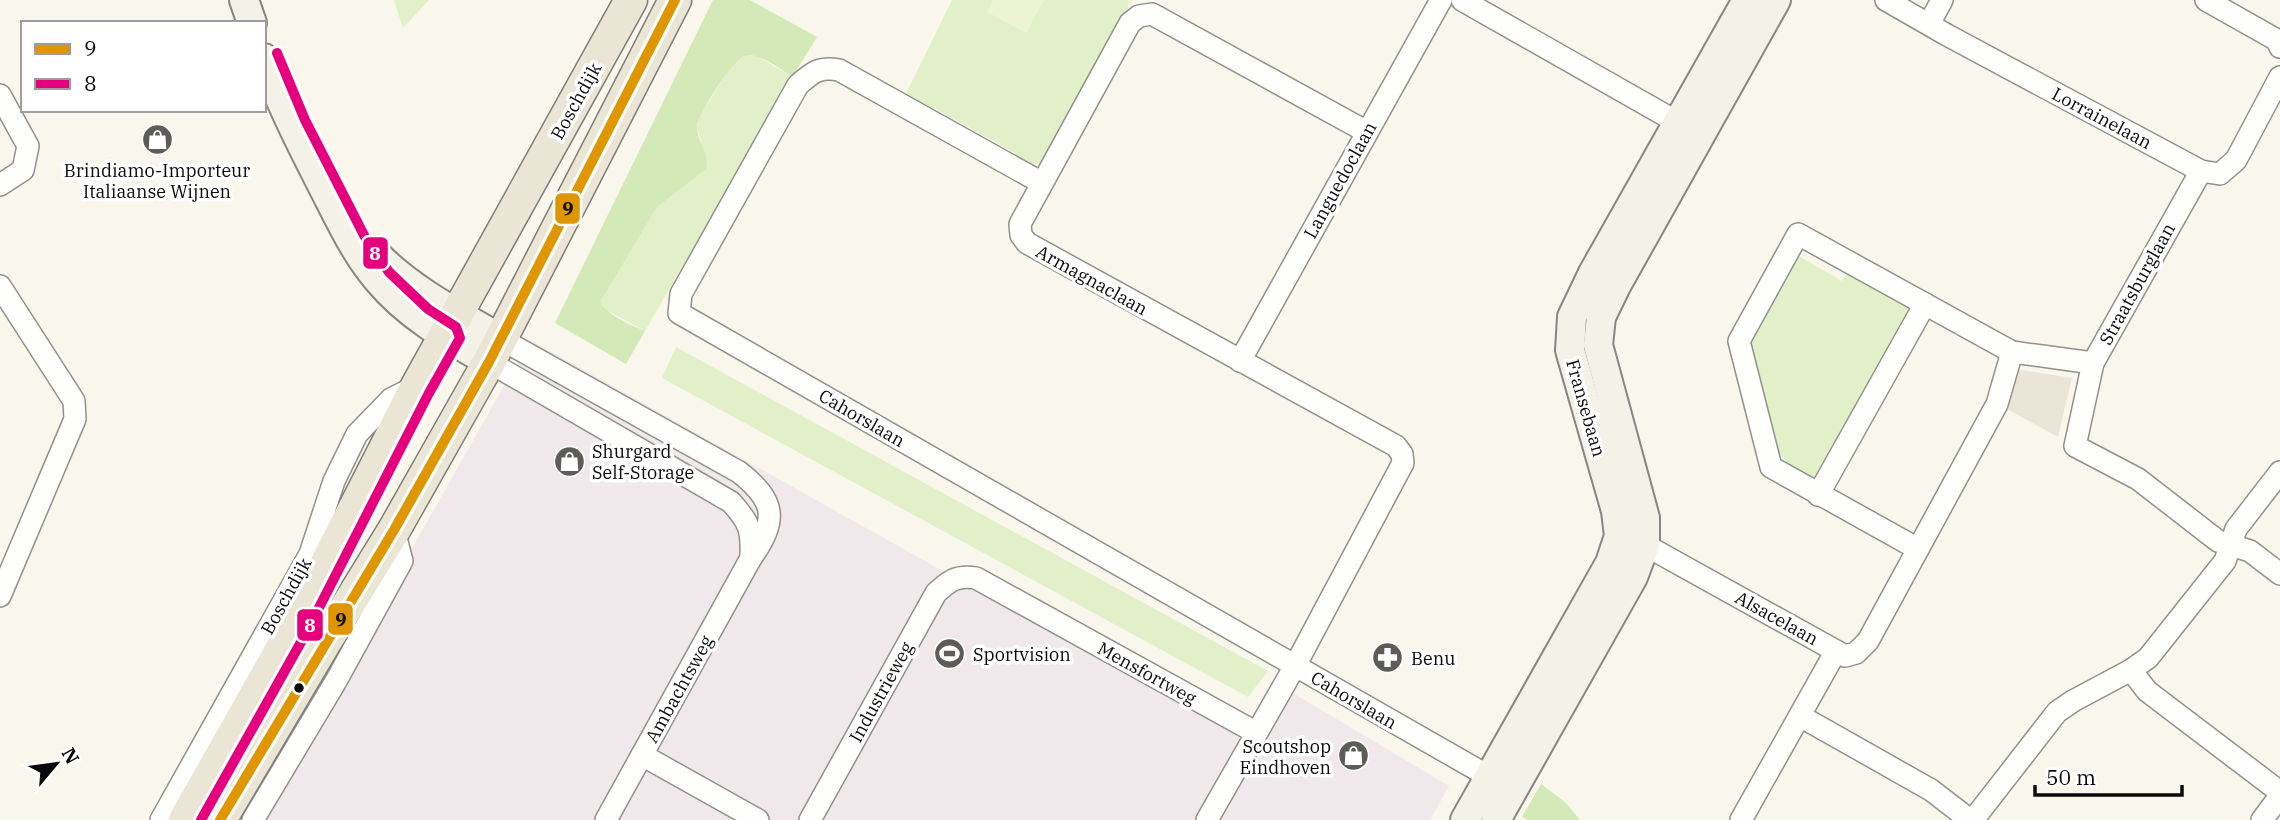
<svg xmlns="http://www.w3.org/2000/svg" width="2280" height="820" font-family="'IBM Plex Serif',serif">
<rect width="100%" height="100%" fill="#f9f6ec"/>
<polygon fill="#f0e8eb" points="530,340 1243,739 1276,683 1449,786 1430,820 258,820"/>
<g fill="#e2f0c9">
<polygon points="394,0 429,0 403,28"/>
<path d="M952,0H1130L1126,16L1044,161C1034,166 1027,167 1018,162L1015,153L934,108L930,115L903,100Z"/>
<polygon points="745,55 757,56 792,77 645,331 608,311 599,302 657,207 667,198 701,142 697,127 700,115 734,62"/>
<polygon points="1797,255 1842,281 1848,272 1910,307 1815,483 1793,471 1773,444 1746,347"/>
<polygon points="676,347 1268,671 1248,697 662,378"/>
</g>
<g fill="#d3e9b7">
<path d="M713,0H750L817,37L792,77C780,69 758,51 744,56C733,60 697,115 697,127C697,142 710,154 706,169L657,207L600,302C608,316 631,325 645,331L626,364L555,323Z"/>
<polygon points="1541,784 1566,803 1580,820 1528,820 1522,817"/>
</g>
<polygon fill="#edf4d3" points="993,0 1044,0 1026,33 987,12"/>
<polygon fill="#eae5d7" points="2016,369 2072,378 2058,437 2005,408"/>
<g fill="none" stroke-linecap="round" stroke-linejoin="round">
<defs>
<g id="street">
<polyline points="1462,0 1691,130"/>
<polyline points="1886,0 1947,35 2201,171 2220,174 2236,160 2280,77"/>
<polyline points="2206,0 2277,40 2280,47"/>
<polyline points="1929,24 1942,0"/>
<polyline points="0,95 28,146 23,170 0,185"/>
<polyline points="2201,171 2093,363 2075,446 2138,479 2218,541 2250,551 2280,574"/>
<path d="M1042,183L839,70C819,66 812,73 798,85L681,294L679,313L1502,784"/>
<polyline points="0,286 74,401 75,419 0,596"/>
<path d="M501,339L739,472C776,501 778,520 751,558L606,820"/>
<polyline points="1240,361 1441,0"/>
<path d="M489,362L731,502C750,523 752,530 751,558"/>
<polyline points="1818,495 1925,304"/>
<polyline points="1631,540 1645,545 1836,651 1741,820"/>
<polyline points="1918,549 1771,467 1739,341 1798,234 2012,352 2093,363"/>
<polyline points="1836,651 1845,656 1856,653 1868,641 1997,404 2012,352"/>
<polyline points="2131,670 2147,691 2280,792"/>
<polyline points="1800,716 1931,790 1970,820"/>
<polyline points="642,755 758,820"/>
<polyline points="161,820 310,554 334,481 357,434 391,399 417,386"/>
<polyline points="253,820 336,681 402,561 394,530"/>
<path d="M810,820L936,593C949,581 956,575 976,578L1255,732"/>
<polyline points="1207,820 1295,666 1403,463 1402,454 1396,446 1027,243 1021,235 1020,224 1130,23 1139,16 1152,14 1367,132"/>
<polyline points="1973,820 2057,712 2073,701 2131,670 2148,658 2225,561 2236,529 2280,472"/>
<polyline points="2262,820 2280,796"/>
</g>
<g id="secondary">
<polyline points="244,0 252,23"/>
<path d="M264,58C280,103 302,146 324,189C340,220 355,253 378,280C408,316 449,339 489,362"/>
<path d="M376,254C411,290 458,314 501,339"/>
<polyline points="1465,820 1610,563 1619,536 1616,511 1570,350 1572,317 1593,273 1747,0"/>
<polyline points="1496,820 1633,577 1645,545 1645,518 1598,345 1601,317 1616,286 1776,0"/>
</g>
<g id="primary">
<polyline points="185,820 293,629 417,386 631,0"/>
<polyline points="220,820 325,642 394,530 489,362 675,0"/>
</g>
</defs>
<use href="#street" stroke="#91908b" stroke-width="24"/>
<use href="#secondary" stroke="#888682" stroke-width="32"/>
<use href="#primary" stroke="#7e7d78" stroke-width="35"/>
<use href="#street" stroke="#fefefc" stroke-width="21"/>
<use href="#secondary" stroke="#f4f2e6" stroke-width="28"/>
<use href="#primary" stroke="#ebe5d5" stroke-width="32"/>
<defs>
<polyline id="bus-1" points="220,820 394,530 489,362 675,0"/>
<polyline id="bus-2" points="201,820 305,635 429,393 460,338 456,327 428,309 389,272 367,241 305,120 277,53"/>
</defs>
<use href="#bus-1" stroke="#fff" stroke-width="16"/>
<use href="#bus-2" stroke="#fff" stroke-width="16"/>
<use href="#bus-1" stroke="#df9601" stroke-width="10"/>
<use href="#bus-2" stroke="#e5007d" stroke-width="10"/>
</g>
<defs>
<symbol id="shop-disc" viewBox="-11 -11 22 22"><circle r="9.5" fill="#5d5c58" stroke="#fff"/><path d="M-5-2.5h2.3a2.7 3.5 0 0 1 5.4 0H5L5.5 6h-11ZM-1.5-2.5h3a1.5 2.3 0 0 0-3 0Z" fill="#fff"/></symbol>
<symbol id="stadium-disc" viewBox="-11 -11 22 22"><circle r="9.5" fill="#5d5c58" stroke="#fff"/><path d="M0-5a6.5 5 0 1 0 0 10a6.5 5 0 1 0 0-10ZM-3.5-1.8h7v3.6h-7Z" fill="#fff"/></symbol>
<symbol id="pharmacy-disc" viewBox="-11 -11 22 22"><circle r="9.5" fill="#5d5c58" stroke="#fff"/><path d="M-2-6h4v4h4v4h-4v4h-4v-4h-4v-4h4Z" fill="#fff"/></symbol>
</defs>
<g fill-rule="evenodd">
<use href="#shop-disc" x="140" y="122" width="35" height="35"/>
<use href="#shop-disc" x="552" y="444" width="35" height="35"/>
<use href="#stadium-disc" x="932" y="636" width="35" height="35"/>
<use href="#pharmacy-disc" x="1370" y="640" width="35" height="35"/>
<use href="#shop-disc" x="1336" y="738" width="35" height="35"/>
</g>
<circle fill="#090909" stroke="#fff" stroke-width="2.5" cx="299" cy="688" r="6"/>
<g text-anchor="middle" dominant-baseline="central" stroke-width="7" stroke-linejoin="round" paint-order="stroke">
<g font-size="18" fill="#090909" stroke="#fff">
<text transform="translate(576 101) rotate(-61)">Boschdijk</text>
<text transform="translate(2102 118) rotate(28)">Lorrainelaan</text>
<text transform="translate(1340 180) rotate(-61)">Languedoclaan</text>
<text transform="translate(1092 280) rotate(29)">Armagnaclaan</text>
<text transform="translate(2137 284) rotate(-61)">Straatsburglaan</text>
<text transform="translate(1586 408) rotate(74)">Fransebaan</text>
<text transform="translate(862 418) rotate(30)">Cahorslaan</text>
<text transform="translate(286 596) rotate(-61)">Boschdijk</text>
<text transform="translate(1777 618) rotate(29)">Alsacelaan</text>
<text transform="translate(1147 673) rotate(29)">Mensfortweg</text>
<text transform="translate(679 689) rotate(-61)">Ambachtsweg</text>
<text transform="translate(881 692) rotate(-61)">Industrieweg</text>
<text transform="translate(1354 700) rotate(30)">Cahorslaan</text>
</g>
<g font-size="18" fill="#090909" stroke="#fff" text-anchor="start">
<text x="157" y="170" text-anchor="middle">Brindiamo-Importeur<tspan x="157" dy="21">Italiaanse Wijnen</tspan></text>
<text x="592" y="451">Shurgard<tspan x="592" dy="21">Self-Storage</tspan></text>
<text x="973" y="654">Sportvision</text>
<text x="1411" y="658">Benu</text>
<text x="1331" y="746" text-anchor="end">Scoutshop<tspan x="1331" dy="21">Eindhoven</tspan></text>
</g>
</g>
<g stroke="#fff" stroke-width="2.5">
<rect x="554" y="192" width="27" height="33" rx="7" fill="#df9601"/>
<rect x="362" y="236" width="27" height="34" rx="7" fill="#e5007d"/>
<rect x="327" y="602" width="27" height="34" rx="7" fill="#df9601"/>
<rect x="296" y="608" width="28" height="34" rx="7" fill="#e5007d"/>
</g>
<g font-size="19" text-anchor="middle" font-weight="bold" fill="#fff">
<text x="375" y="260">8</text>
<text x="310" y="632">8</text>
</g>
<g font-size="19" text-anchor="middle" font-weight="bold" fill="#111">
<text x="568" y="215">9</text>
<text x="341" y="626">9</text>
</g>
<rect x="21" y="21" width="245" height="91" fill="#ffffff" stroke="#9d9d9d" stroke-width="2"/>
<rect x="35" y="44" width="35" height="10" fill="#df9601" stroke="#9d9d9d" stroke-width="2"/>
<text x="84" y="56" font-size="21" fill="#090909">9</text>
<rect x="35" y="79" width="35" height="10" fill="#e5007d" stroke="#9d9d9d" stroke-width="2"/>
<text x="84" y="91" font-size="21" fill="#090909">8</text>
<g transform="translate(56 764) rotate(61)" stroke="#ffffff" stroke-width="5" paint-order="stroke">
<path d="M0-5L12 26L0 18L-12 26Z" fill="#090909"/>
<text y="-10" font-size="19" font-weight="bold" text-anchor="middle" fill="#090909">N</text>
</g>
<path d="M2035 785v10h147v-10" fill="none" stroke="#090909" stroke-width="3.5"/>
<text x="2046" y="785" font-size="21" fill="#090909" stroke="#ffffff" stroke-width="5" paint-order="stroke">50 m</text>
</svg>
